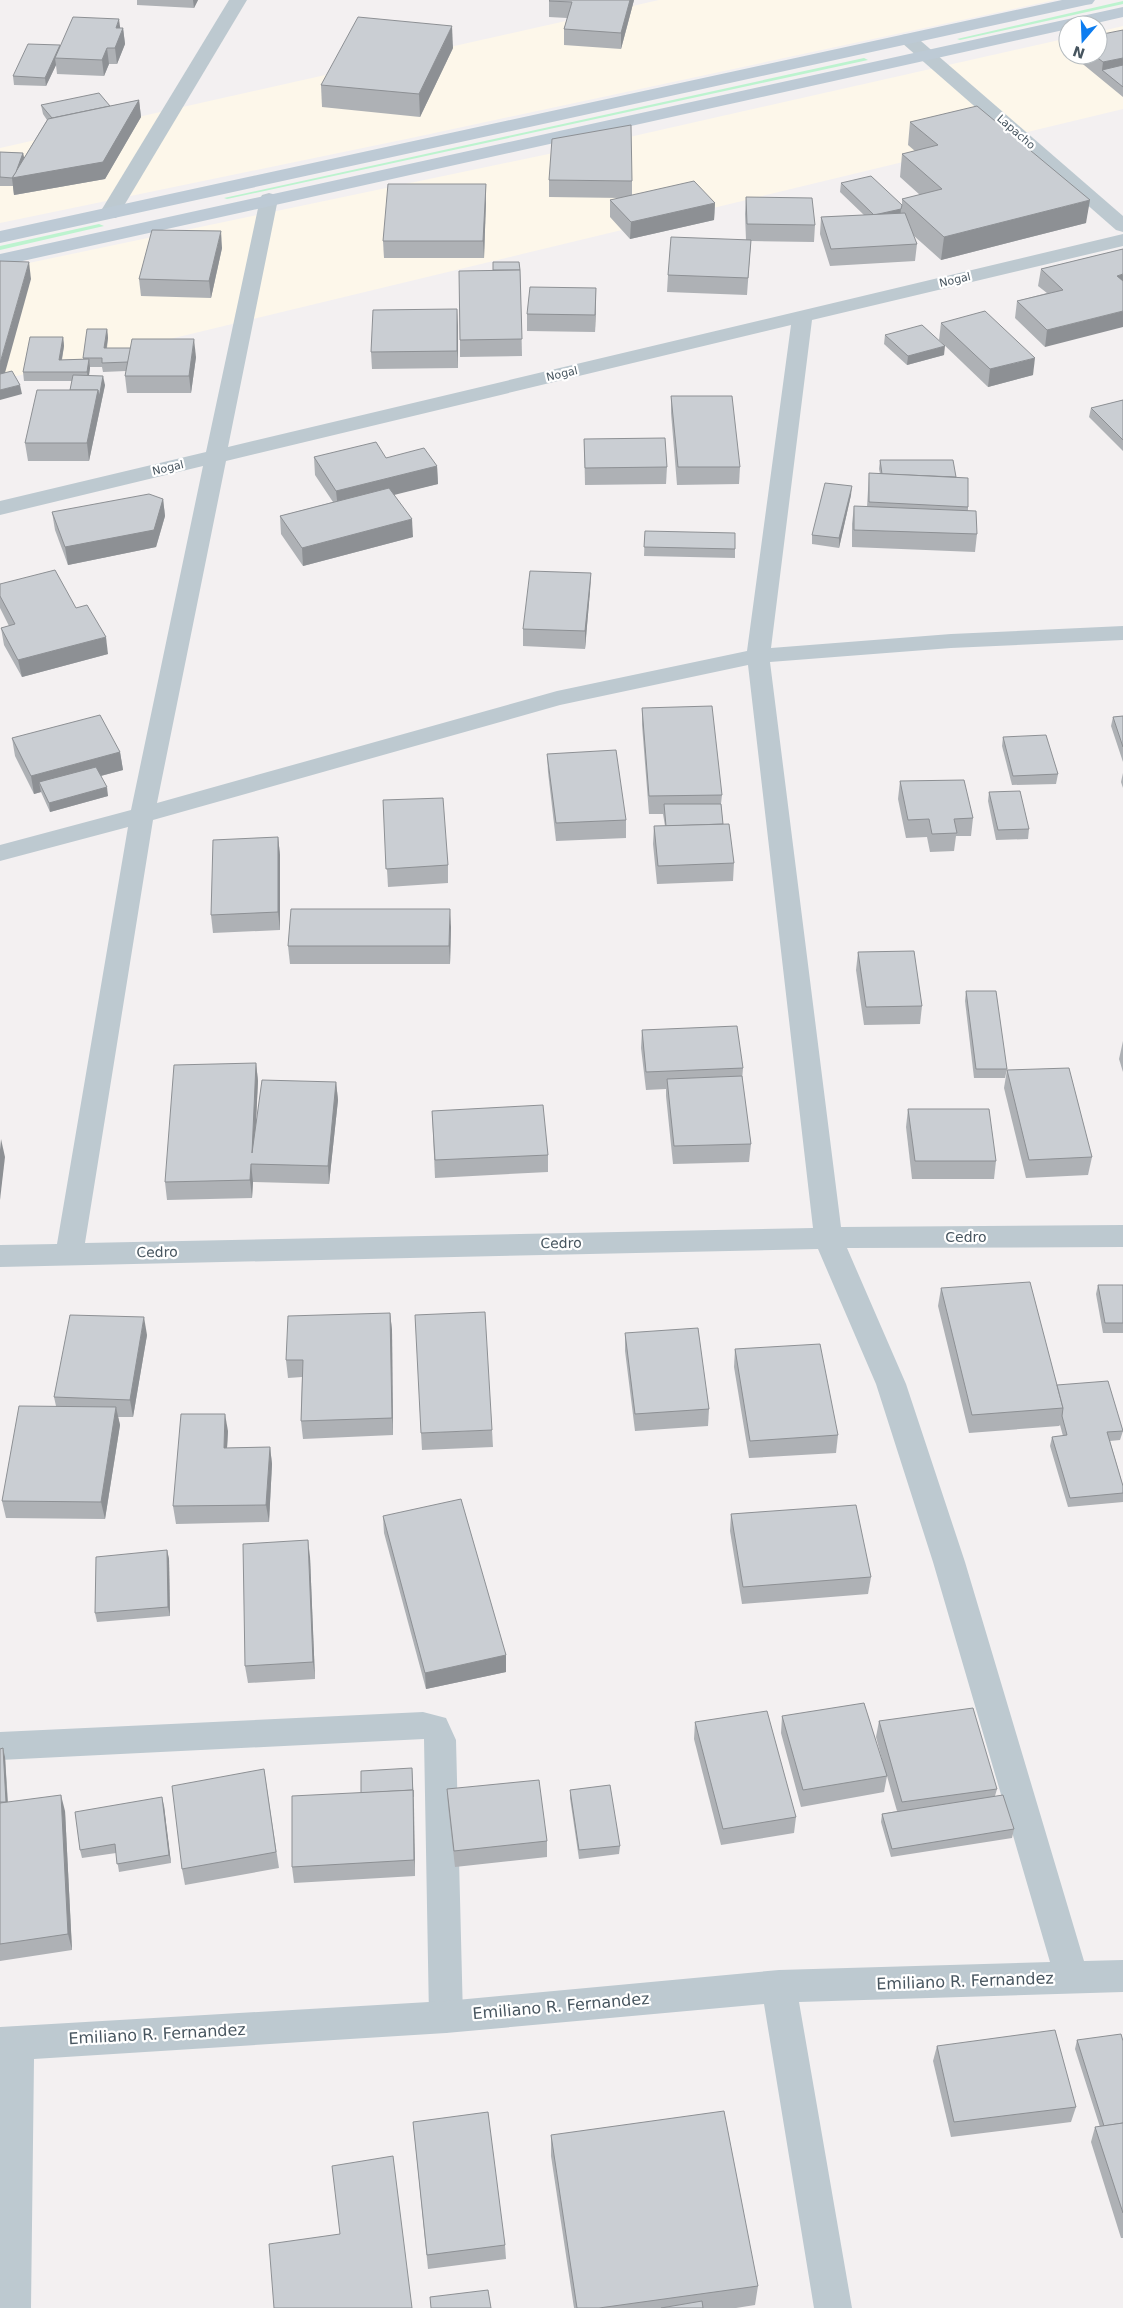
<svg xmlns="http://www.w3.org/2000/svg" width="1123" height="2308" font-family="'DejaVu Sans',sans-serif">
<rect width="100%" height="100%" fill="#f3f0f1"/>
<g fill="#fdf7ea">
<polygon points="659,0 1055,0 416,137 0,223 0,148"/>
<polygon points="1123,26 1123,109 0,380 0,269 625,138 1068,38 1068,55 1098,55 1098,32"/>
</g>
<g fill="#bdf3cf">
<polygon points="1123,1 1123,4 960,40 957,39"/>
<polygon points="864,58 868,60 227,199 224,198"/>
<polygon points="99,224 104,226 0,250 0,246"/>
</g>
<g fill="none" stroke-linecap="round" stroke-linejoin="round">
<polygon fill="#bdc9d0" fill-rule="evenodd" points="423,1712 446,1718 456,1740 463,2017 458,2028 446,2033 434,2028 429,2017 424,1739 0,1760 0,1732"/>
<g fill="#bdc9d0" fill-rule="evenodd">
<polygon points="229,0 247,0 119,214 116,218 102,218 99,214"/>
<polygon points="908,34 914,35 1123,216 1123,232 1116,230 902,43 899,39 902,35"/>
<path d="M269,193L276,195L278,199L228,447L1123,234V246L812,320L771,648L951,634L1123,626V640L951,648L770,662L841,1227L1123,1225V1247L847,1248L906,1384L965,1562L1084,1961L1123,1960V1992L799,2002L852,2308H814L764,2004L446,2033L34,2059L31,2308H0V2027L446,2001L779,1970L1050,1962L933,1562L876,1384L818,1249L0,1267V1245L57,1244L128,827L0,861V845L131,810L203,466L0,515V501L206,452L260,199L262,195ZM791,325L747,651L557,691L157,803L226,461ZM748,665L813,1228L85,1243L153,820L560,705Z"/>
</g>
<g fill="#bdcad5" fill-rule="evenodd">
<polygon points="1062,0 1095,0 1092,4 1086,5 0,243 0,231"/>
<polygon points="1123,7 1123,17 1088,25 1068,25 1068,29 0,266 0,254"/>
</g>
</g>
<g fill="#aeb1b5">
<polygon points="137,0 198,0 194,8 137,5"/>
<polygon points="634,0 621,49 564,45 564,29 567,18 549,17 549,1"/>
<polygon points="120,28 123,28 125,44 117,64 109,64 104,76 57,74 56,65 46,86 14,85 13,76 60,46"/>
<polygon points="1123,30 1123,97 1073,56 1074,55 1098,55"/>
<polygon points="453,48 420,117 322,107 321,85"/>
<polygon points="139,100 141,117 105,179 14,195 13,186 0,186 0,152 23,153 24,158 47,120 43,114 41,105 110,106"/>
<polygon points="910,122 1086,223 941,260 913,235 917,244 915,261 830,266 820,234 821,217 864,215 840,192 841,183 902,205 902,199 920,195 900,177 902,154 915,151 908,145"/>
<polygon points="549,180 632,181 632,195 715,203 714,220 630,239 610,217 610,200 622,198 549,197"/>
<polygon points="486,184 486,201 484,258 384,258 383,241"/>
<polygon points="746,197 815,225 814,242 751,241 747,295 667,292 668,275 746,240 745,214"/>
<polygon points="222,248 211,298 141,296 139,279"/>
<polygon points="1123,249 1045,347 1015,318 1017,301 1047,293 1038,286 1041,269"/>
<polygon points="520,270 522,356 460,357 460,340"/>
<polygon points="596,288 595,332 527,331 527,314"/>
<polygon points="457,309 458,368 372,369 371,352"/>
<polygon points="941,323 1033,375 988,387 939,340"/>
<polygon points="107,329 108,338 107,348 196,357 191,393 127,393 125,376 126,371 103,372 102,367 90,367 89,376 105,385 89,461 28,461 25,443 70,390 72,381 24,381 23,372 63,337 64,346 62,360 83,359 83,358"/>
<polygon points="885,335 944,355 907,365 884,344"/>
<polygon points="671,396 740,467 739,484 677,485 671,413"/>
<polygon points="1123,400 1123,451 1089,417 1091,408"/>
<polygon points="584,439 667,467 666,484 585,485"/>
<polygon points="314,457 386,458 437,466 438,484 394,494 413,537 303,566 281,534 280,516 333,502 315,475"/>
<polygon points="880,460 956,477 968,507 968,511 977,534 975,552 852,547 852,524 854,506 867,507 869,473 880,474 879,469"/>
<polygon points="851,495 839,548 812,544 812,535"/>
<polygon points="163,499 165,516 156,547 68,565 55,530 52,512"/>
<polygon points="645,531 735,549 735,558 644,556"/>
<polygon points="591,573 590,591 585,649 523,646 523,629"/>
<polygon points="0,584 76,608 108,654 22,677 4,645 1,628 9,626 0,608"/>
<polygon points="642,708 722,795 721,804 723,824 734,863 733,881 657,884 653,844 654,826 665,826 663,814 649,814 642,725"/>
<polygon points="1123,716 1123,762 1111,726 1113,717"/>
<polygon points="1003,737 1058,774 1056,784 1012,785 1002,746"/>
<polygon points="12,738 120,752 123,770 101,776 108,796 50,812 41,792 34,794 15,756"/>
<polygon points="547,754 626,820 626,838 556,841 548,772"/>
<polygon points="1123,773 1123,788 1121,782"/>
<polygon points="900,781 973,818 971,836 956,836 954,851 930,852 927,837 906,838 898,799"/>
<polygon points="989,792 1029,829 1028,839 996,840 988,801"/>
<polygon points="383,800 448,865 448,883 388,887"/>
<polygon points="278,837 280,855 280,930 213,933 211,915"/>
<polygon points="451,927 450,964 290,964 288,946"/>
<polygon points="858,952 922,1006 920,1024 864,1025 856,970"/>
<polygon points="966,991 1007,1069 1005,1078 974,1078 965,1001"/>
<polygon points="642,1030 743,1068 742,1081 751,1144 749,1162 673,1164 666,1096 666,1089 646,1090 641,1048"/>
<polygon points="1123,1041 1123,1072 1119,1059"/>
<polygon points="256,1063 258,1081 256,1119 336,1082 338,1100 329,1184 253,1182 252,1198 167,1200 165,1182"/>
<polygon points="1007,1070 1092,1157 1088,1175 1026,1178 1004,1088"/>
<polygon points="908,1109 996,1161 994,1179 912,1179 906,1127"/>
<polygon points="432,1111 548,1155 548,1172 435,1178"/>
<polygon points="1098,1285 1123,1285 1123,1333 1103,1333 1096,1294"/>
<polygon points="941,1288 1057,1385 1123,1431 1120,1440 1110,1441 1123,1486 1123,1502 1068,1507 1050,1446 1052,1437 1063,1436 1060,1425 1059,1426 969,1433 938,1306"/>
<polygon points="390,1313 392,1330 393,1435 303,1439 301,1421 302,1377 288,1378 286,1360"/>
<polygon points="625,1333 709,1409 708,1426 635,1431 625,1351"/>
<polygon points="147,1335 133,1417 118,1417 120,1425 105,1519 6,1518 2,1501 56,1406 54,1397"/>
<polygon points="735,1349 838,1435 836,1453 749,1458 734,1367"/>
<polygon points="492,1430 493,1447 422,1450 421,1433"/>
<polygon points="228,1431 227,1448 270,1447 272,1464 269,1522 176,1524 173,1506"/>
<polygon points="731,1514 871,1577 868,1594 742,1604 730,1531"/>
<polygon points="383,1516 506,1655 506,1672 426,1689 384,1533"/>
<polygon points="167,1550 169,1559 170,1616 97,1622 95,1613"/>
<polygon points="310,1557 315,1679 248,1683 245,1666"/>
<polygon points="782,1716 884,1767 876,1737 879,1721 997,1789 995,1796 1014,1829 1012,1838 891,1857 881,1822 882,1814 897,1811 887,1776 884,1792 801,1807 781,1733"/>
<polygon points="695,1722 796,1817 794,1833 721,1845 694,1739"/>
<polygon points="0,1749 5,1757 8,1802 65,1811 72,1950 0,1961"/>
<polygon points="412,1768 415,1876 294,1883 292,1867 361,1793"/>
<polygon points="264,1769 279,1868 185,1885 182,1869"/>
<polygon points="447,1789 547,1841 547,1857 455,1867 448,1806"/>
<polygon points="570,1790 620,1846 619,1854 579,1859 570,1798"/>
<polygon points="164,1806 171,1863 119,1872 116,1853 82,1858 80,1850"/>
<polygon points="1077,2040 1123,2041 1123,2238 1121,2238 1091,2142 1095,2127 1100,2127 1075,2049"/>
<polygon points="937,2046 1076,2107 1071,2122 951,2137 933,2061"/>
<polygon points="413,2122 505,2245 506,2259 428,2269"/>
<polygon points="551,2135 758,2286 755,2305 736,2308 574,2308 551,2156"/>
</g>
<g fill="#8d9094">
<polygon points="193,0 198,0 194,8"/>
<polygon points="630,0 634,0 621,49 621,33"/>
<polygon points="119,19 121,34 123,28 125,44 117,64 115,48 116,28"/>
<polygon points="452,26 453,48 420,117 419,94"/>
<polygon points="60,45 61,54 55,58 56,65 46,86 45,78"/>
<polygon points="107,48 109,64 104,76 102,60"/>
<polygon points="1123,58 1123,74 1102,70 1103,62"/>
<polygon points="139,100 141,117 105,179 14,195 12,178 23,153 25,162"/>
<polygon points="486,184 486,201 484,258 483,241"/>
<polygon points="1090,200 1086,223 941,260 944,237"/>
<polygon points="715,203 714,220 630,239 631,222"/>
<polygon points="901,209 900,218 874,215"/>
<polygon points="221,231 222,248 211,298 209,281"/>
<polygon points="29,262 31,279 3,380 0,381 0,363"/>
<polygon points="1123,274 1123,291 1117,276"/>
<polygon points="596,288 596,305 595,332 595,315"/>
<polygon points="457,309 458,326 458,368 457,351"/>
<polygon points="1123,311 1123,327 1045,347 1047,330"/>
<polygon points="107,329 108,338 105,357 104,348"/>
<polygon points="63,337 64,346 60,369 59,360"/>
<polygon points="194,339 196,357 191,393 189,376"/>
<polygon points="945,346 944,355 907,365 908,356"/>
<polygon points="1035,358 1033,375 988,387 990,369"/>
<polygon points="89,359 90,368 88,381 87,372"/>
<polygon points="103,376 105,385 89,461 87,443 98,390"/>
<polygon points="20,385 22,394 0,400 0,390"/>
<polygon points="437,466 438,484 338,509 336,491"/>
<polygon points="852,486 851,495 839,548 839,538"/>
<polygon points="163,499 165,516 156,547 68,565 65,547"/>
<polygon points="412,519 413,537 303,566 302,548"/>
<polygon points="591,573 590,591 585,649 585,631"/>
<polygon points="106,637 108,654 22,677 18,660"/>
<polygon points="120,752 123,770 43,791 39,782 41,792 34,794 31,776"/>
<polygon points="107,787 108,796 50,812 49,803"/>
<polygon points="278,837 280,855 280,930 278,912"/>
<polygon points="450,909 451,927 450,964 449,946"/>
<polygon points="256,1063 258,1081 254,1164 252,1153"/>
<polygon points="336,1082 338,1100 329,1184 328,1166"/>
<polygon points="1,1139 5,1157 0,1200 0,1150"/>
<polygon points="251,1164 253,1182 252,1198 250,1180"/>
<polygon points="390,1313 392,1330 393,1435 392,1418"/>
<polygon points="144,1317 147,1335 133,1417 130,1400"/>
<polygon points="116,1407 120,1425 105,1519 101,1502"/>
<polygon points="225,1414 228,1431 226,1465 224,1448"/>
<polygon points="270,1447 272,1464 269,1522 266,1505"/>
<polygon points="308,1540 310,1557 315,1679 313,1662"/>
<polygon points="167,1550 169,1559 170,1616 168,1607"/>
<polygon points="506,1655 506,1672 426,1689 425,1673"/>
<polygon points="3,1748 5,1757 8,1810 6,1802"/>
<polygon points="412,1768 414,1806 415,1876 414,1860"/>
<polygon points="61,1795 65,1811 72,1950 68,1934"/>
<polygon points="162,1797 164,1806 171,1863 169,1855"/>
</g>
<g fill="#caced3" stroke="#8d9094">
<polygon points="550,0 630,0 621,33 564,29 572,2 549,1"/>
<polygon points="73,17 119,19 116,28 123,28 115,48 107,48 102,60 55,58"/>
<polygon points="358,17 452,26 419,94 321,85"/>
<polygon points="1123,30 1123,58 1103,62 1094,55 1098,55 1098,35"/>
<polygon points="28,44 60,45 45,78 13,76"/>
<polygon points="1123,65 1123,87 1102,70"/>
<polygon points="99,93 110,106 52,118 41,105"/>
<polygon points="139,100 103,162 12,178 48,119"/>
<polygon points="977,106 1090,200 944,237 902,199 942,189 902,154 938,145 910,122"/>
<polygon points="631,125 632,181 549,180 552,139"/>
<polygon points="0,152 23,153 16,172 12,178 0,177"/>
<polygon points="871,176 902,205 901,209 874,215 841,183"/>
<polygon points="694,181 715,203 631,222 610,200"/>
<polygon points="388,184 486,184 483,241 383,241"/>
<polygon points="746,197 812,198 815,225 747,224"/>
<polygon points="905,213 917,244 831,249 821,217"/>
<polygon points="152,230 221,231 209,281 139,279"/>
<polygon points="671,237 751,240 748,278 668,275"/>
<polygon points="1123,249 1123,274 1117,276 1123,281 1123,311 1047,330 1017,301 1063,290 1041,269"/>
<polygon points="0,261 29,262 0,363"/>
<polygon points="493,262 519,262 520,270 493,270"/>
<polygon points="520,270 522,339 460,340 459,271"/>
<polygon points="530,287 596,288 595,315 527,314"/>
<polygon points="457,309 457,351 371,352 373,310"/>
<polygon points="985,311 1035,358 990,369 941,323"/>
<polygon points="922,325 945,346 908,356 885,335"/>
<polygon points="87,329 107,329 104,348 131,348 128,362 102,363 102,358 83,358"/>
<polygon points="30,337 63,337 59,360 89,359 87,372 23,372"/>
<polygon points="132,339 194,339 189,376 125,376"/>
<polygon points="12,371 20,385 0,390 0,374"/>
<polygon points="73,375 103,376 99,398 98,390 70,390"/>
<polygon points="37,390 98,390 87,443 25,443"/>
<polygon points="671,396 732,396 740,467 678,467"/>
<polygon points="1123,400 1123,440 1091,408"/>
<polygon points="665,438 667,467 585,468 584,439"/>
<polygon points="376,442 386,458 424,448 437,466 336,491 314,457"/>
<polygon points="880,460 953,460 956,477 882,474"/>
<polygon points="869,473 968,478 968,507 869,502"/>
<polygon points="825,483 852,486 839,538 812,535"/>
<polygon points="389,488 412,519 302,548 280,516"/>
<polygon points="149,494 163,499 154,530 65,547 52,512"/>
<polygon points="854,506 976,511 977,534 854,530"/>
<polygon points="645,531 735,533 735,549 644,547"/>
<polygon points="55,570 76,608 87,605 106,637 18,660 1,628 15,624 0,596 0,584"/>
<polygon points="530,571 591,573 585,631 523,629"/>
<polygon points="712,706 722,795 649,796 642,708"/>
<polygon points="100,715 120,752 31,776 12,738"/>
<polygon points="1123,716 1123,747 1113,717"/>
<polygon points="1046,735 1058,774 1013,776 1003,737"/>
<polygon points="616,750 626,820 556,823 547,754"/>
<polygon points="96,767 107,787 49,803 39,782"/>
<polygon points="964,780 973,818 954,819 957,833 932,834 929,819 908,820 900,781"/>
<polygon points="1020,791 1029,829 998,830 989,792"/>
<polygon points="443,798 448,865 386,869 383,800"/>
<polygon points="664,804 721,804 723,824 666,826"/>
<polygon points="729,824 734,863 658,866 654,826"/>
<polygon points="278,837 278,912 211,915 213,840"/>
<polygon points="291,909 450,909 449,946 288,946"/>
<polygon points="914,951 922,1006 866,1007 858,952"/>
<polygon points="966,991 996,991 1007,1069 976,1069"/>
<polygon points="737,1026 743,1068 646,1072 642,1030"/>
<polygon points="256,1063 252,1153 262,1080 336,1082 328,1166 251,1164 250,1180 165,1182 174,1065"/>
<polygon points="1069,1068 1092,1157 1029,1160 1007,1070"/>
<polygon points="742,1076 751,1144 674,1146 667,1079"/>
<polygon points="543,1105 548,1155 435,1160 432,1111"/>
<polygon points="908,1109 989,1109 996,1161 915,1161"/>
<polygon points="1030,1282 1063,1408 972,1415 941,1288"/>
<polygon points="1098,1285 1123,1285 1123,1323 1105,1323"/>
<polygon points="485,1312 492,1430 421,1433 415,1315"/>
<polygon points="390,1313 392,1418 301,1421 303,1360 286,1360 288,1316"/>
<polygon points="70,1315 144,1317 130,1400 54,1397"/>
<polygon points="698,1328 709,1409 635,1414 625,1333"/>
<polygon points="820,1344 838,1435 750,1441 735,1349"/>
<polygon points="1108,1381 1123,1431 1107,1432 1123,1486 1123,1493 1070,1498 1052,1437 1067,1435 1062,1416 1063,1408 1057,1385"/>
<polygon points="19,1406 116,1407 101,1502 2,1501"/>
<polygon points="181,1414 225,1414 224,1448 270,1447 266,1505 173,1506"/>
<polygon points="461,1499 506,1655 425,1673 383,1516"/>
<polygon points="856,1505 871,1577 743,1587 731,1514"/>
<polygon points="308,1540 313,1662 245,1666 243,1544"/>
<polygon points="167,1550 168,1607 95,1613 96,1557"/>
<polygon points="864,1703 887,1776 803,1790 782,1716"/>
<polygon points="973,1708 997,1789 902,1802 879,1721"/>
<polygon points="767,1711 796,1817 723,1829 695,1722"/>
<polygon points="3,1748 6,1802 0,1802 0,1749"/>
<polygon points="412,1768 413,1797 413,1790 361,1793 361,1771"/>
<polygon points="264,1769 276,1852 182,1869 172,1786"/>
<polygon points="539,1780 547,1841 454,1851 447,1789"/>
<polygon points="610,1785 620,1846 579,1850 570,1790"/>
<polygon points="413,1790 414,1860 292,1867 292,1796"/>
<polygon points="61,1795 68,1934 0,1944 0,1803"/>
<polygon points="1003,1795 1014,1829 892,1849 882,1814"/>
<polygon points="162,1797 169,1855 117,1864 115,1844 80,1850 75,1812"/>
<polygon points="1055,2030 1076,2107 954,2122 937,2046"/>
<polygon points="1121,2034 1123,2041 1123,2123 1104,2126 1077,2040"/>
<polygon points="724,2111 758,2286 599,2308 577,2308 551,2135"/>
<polygon points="488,2112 505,2245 427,2255 413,2122"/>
<polygon points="1123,2123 1123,2213 1095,2127"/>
<polygon points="393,2156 412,2308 274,2308 269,2244 340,2234 332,2166"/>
<polygon points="488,2290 491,2308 431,2308 430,2297"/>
<polygon points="702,2301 703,2308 661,2308"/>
</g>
<g text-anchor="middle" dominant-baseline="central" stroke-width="4.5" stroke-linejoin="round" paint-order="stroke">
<g font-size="11" fill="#47555f" stroke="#fff">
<text transform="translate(1016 132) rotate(41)">Lapacho</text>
<text transform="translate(955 280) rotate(-13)">Nogal</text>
<text transform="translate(562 374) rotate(-13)">Nogal</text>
<text transform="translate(168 468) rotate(-13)">Nogal</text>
</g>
<g font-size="14" fill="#47555f" stroke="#fff">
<text x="966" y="1237">Cedro</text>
<text transform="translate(561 1243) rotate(-1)">Cedro</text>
<text transform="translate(157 1252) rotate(-1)">Cedro</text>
</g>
<g font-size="16" fill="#47555f" stroke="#fff">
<text transform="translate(965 1981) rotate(-2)">Emiliano R. Fernandez</text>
<text transform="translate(561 2006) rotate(-5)">Emiliano R. Fernandez</text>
<text transform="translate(157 2034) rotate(-3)">Emiliano R. Fernandez</text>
</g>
</g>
<g transform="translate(1083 40) rotate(199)"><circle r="24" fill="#ffffff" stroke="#b5bbbf"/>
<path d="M0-4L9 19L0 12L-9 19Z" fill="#0d7df0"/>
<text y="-8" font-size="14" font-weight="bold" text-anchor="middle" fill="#47555f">N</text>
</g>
</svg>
